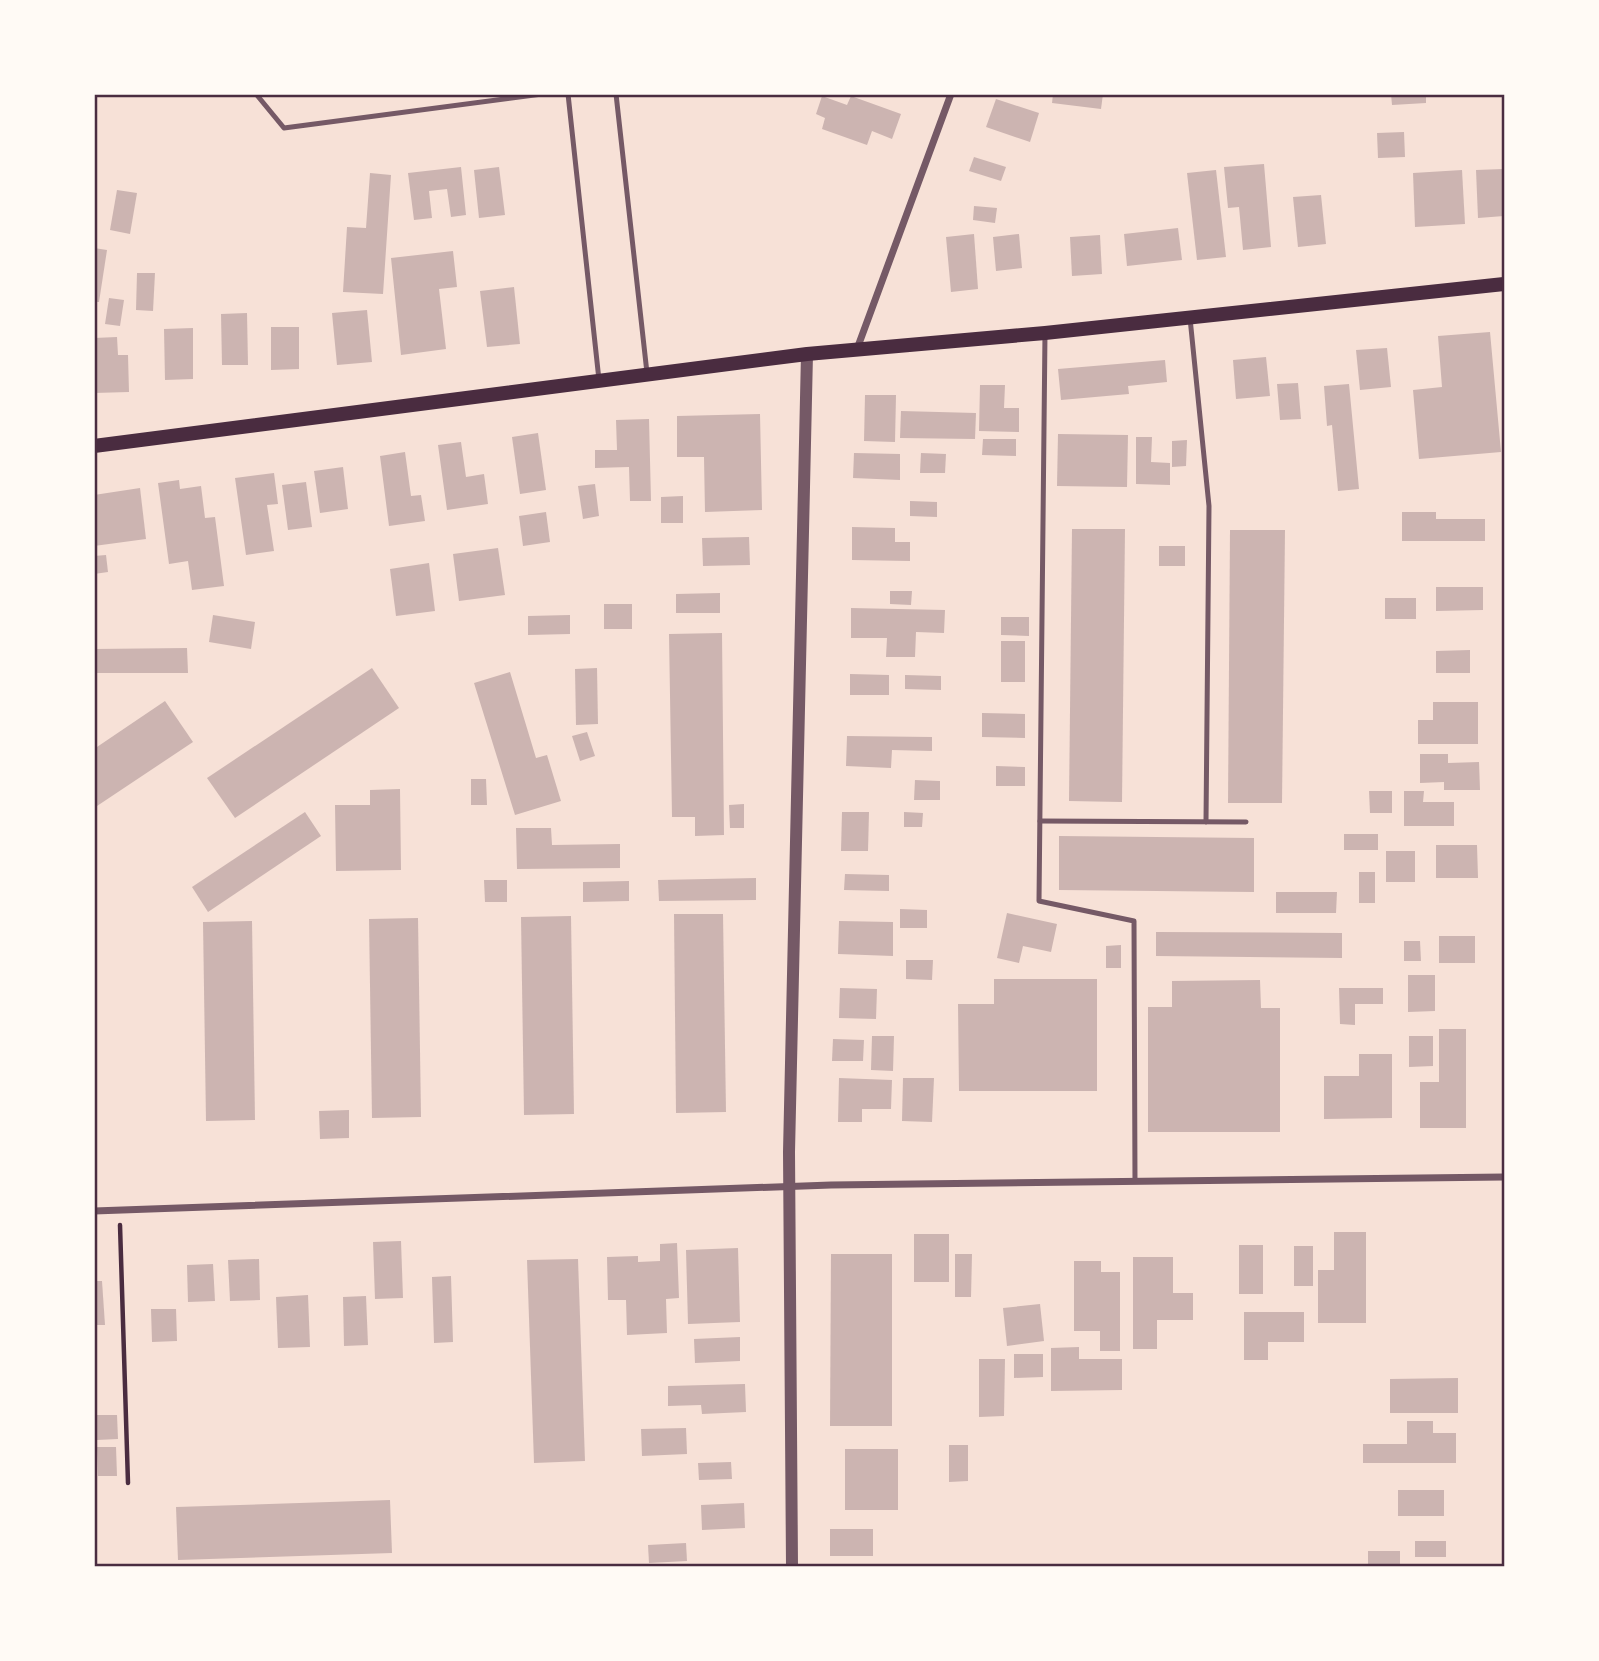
<svg xmlns="http://www.w3.org/2000/svg" width="1599" height="1661" font-family="Manrope,sans-serif">
<rect width="100%" height="100%" fill="#f7e1d7"/>
<g fill="#ccb4b1">
<polygon points="1053,94 1103,94 1101,109 1052,103"/>
<polygon points="1391,94 1426,94 1426,103 1392,105"/>
<polygon points="822,96 847,105 851,96 901,114 892,139 872,131 867,145 822,129 825,118 816,114"/>
<polygon points="996,99 1039,113 1030,142 986,127"/>
<polygon points="1404,132 1405,157 1378,158 1377,133"/>
<polygon points="974,157 1006,167 1001,181 969,171"/>
<polygon points="1264,164 1271,247 1243,250 1239,207 1228,208 1224,167"/>
<polygon points="461,167 466,215 451,217 447,189 429,191 432,218 414,220 408,173"/>
<polygon points="499,167 505,215 479,218 474,170"/>
<polygon points="1503,169 1504,216 1478,218 1476,170"/>
<polygon points="1216,170 1226,257 1197,260 1187,173"/>
<polygon points="1462,170 1465,224 1415,227 1413,173"/>
<polygon points="370,173 391,175 383,294 343,292 347,227 366,228"/>
<polygon points="117,190 137,193 130,234 110,230"/>
<polygon points="1321,195 1326,244 1298,247 1293,197"/>
<polygon points="974,206 997,208 995,223 973,220"/>
<polygon points="1178,228 1182,260 1127,266 1124,234"/>
<polygon points="974,234 978,289 951,292 946,237"/>
<polygon points="1019,234 1022,268 996,271 993,237"/>
<polygon points="1100,235 1102,274 1072,276 1070,237"/>
<polygon points="94,248 107,250 99,302 94,302"/>
<polygon points="453,251 457,287 439,289 446,349 401,355 391,258"/>
<polygon points="137,273 155,273 153,311 136,310"/>
<polygon points="514,287 520,344 487,347 480,291"/>
<polygon points="109,298 124,300 120,326 105,324"/>
<polygon points="367,310 372,362 337,365 332,313"/>
<polygon points="247,313 248,365 222,365 221,314"/>
<polygon points="271,327 299,327 299,369 271,370"/>
<polygon points="193,328 193,379 165,380 164,329"/>
<polygon points="1490,332 1501,452 1419,459 1413,390 1442,387 1438,336"/>
<polygon points="117,337 118,355 128,355 129,392 94,393 94,338"/>
<polygon points="1387,348 1391,387 1360,390 1356,350"/>
<polygon points="1266,357 1270,396 1236,399 1233,360"/>
<polygon points="1165,360 1167,382 1128,386 1129,394 1061,400 1058,369"/>
<polygon points="1298,383 1301,419 1280,420 1277,384"/>
<polygon points="1349,384 1359,489 1338,491 1332,425 1327,426 1324,386"/>
<polygon points="980,385 1005,385 1004,408 1019,408 1019,432 979,431"/>
<polygon points="865,395 896,395 895,442 864,441"/>
<polygon points="901,411 976,413 975,439 900,438"/>
<polygon points="760,414 762,510 705,512 704,457 677,457 677,416"/>
<polygon points="649,419 651,501 630,501 629,467 595,468 595,450 617,450 616,420"/>
<polygon points="538,433 546,490 520,494 512,437"/>
<polygon points="1058,434 1128,435 1127,487 1057,486"/>
<polygon points="1136,437 1152,437 1151,462 1170,463 1170,485 1136,484"/>
<polygon points="983,439 1016,439 1016,456 982,455"/>
<polygon points="1187,440 1186,466 1172,467 1172,441"/>
<polygon points="461,442 466,477 484,474 488,504 447,510 438,445"/>
<polygon points="405,452 411,496 421,495 425,521 389,526 380,456"/>
<polygon points="854,453 900,454 900,480 853,478"/>
<polygon points="921,453 946,454 945,473 920,473"/>
<polygon points="343,467 348,509 320,513 314,471"/>
<polygon points="274,473 278,504 267,505 274,551 246,555 235,478"/>
<polygon points="179,480 180,489 201,486 205,518 215,517 224,586 192,590 188,561 169,564 158,483"/>
<polygon points="306,482 312,527 288,530 282,485"/>
<polygon points="595,484 599,516 583,519 578,486"/>
<polygon points="140,488 146,539 94,546 94,495"/>
<polygon points="683,496 683,523 661,523 661,497"/>
<polygon points="910,501 937,502 937,517 910,516"/>
<polygon points="546,512 550,542 523,546 519,516"/>
<polygon points="1402,512 1436,512 1436,519 1485,519 1485,541 1402,541"/>
<polygon points="852,527 895,528 895,542 910,542 910,561 852,560"/>
<polygon points="1072,529 1125,529 1122,802 1069,801"/>
<polygon points="1230,530 1285,530 1282,803 1228,803"/>
<polygon points="749,537 750,565 703,566 702,538"/>
<rect x="1159" y="546" width="26" height="20"/>
<polygon points="498,548 505,595 459,601 453,554"/>
<polygon points="106,555 108,572 94,574 94,556"/>
<polygon points="429,563 435,611 396,616 390,569"/>
<polygon points="1436,587 1483,587 1483,610 1436,611"/>
<polygon points="890,591 912,591 911,605 890,604"/>
<polygon points="720,593 720,613 676,613 676,594"/>
<rect x="1385" y="598" width="31" height="21"/>
<rect x="604" y="604" width="28" height="25"/>
<polygon points="851,608 945,610 944,633 916,632 915,657 886,657 887,638 851,638"/>
<polygon points="213,615 255,622 251,649 209,642"/>
<polygon points="570,615 570,634 528,635 528,616"/>
<polygon points="1001,617 1029,617 1029,636 1001,635"/>
<polygon points="722,633 724,835 695,836 695,817 672,817 669,634"/>
<rect x="1001" y="641" width="24" height="41"/>
<polygon points="187,648 188,673 94,673 94,649"/>
<polygon points="1470,650 1470,673 1436,673 1436,651"/>
<polygon points="372,668 399,708 235,818 207,778"/>
<polygon points="597,668 598,724 576,725 575,669"/>
<polygon points="510,672 536,758 547,755 561,801 515,815 474,683"/>
<polygon points="850,674 889,675 889,695 850,695"/>
<polygon points="905,675 941,676 941,690 905,689"/>
<polygon points="165,701 193,742 94,808 94,749"/>
<polygon points="1433,702 1478,702 1478,744 1418,744 1418,720 1433,720"/>
<polygon points="982,713 1025,714 1025,738 982,737"/>
<polygon points="587,732 595,756 580,761 572,736"/>
<polygon points="847,736 932,737 932,751 892,750 891,768 846,766"/>
<polygon points="1420,754 1448,754 1448,763 1479,762 1480,790 1444,790 1444,782 1420,783"/>
<polygon points="996,766 1025,767 1025,786 996,786"/>
<polygon points="471,779 486,779 487,805 471,805"/>
<polygon points="915,780 940,781 940,800 914,800"/>
<polygon points="400,789 401,870 336,871 335,805 370,805 370,790"/>
<polygon points="1369,791 1392,791 1392,813 1370,813"/>
<polygon points="1404,791 1424,791 1423,802 1454,802 1454,826 1404,826"/>
<polygon points="744,804 744,828 730,828 729,805"/>
<polygon points="305,812 321,836 208,912 192,887"/>
<polygon points="842,812 869,812 868,851 841,851"/>
<polygon points="904,812 923,813 922,827 904,827"/>
<polygon points="516,828 551,828 552,845 620,844 620,868 517,869"/>
<rect x="1344" y="834" width="34" height="16"/>
<polygon points="1059,836 1254,838 1254,892 1059,890"/>
<polygon points="1436,845 1477,845 1478,878 1436,878"/>
<rect x="1386" y="851" width="29" height="31"/>
<rect x="1359" y="872" width="16" height="31"/>
<polygon points="845,874 889,875 889,891 844,890"/>
<polygon points="756,878 756,900 659,901 658,880"/>
<polygon points="484,880 507,880 507,902 485,902"/>
<polygon points="629,881 629,901 583,902 583,882"/>
<polygon points="1276,892 1337,892 1336,913 1276,913"/>
<polygon points="900,909 927,910 927,928 900,928"/>
<polygon points="1007,913 1057,924 1051,952 1023,946 1019,963 997,958"/>
<polygon points="674,914 723,914 726,1112 676,1113"/>
<polygon points="571,916 574,1114 524,1115 521,917"/>
<polygon points="418,918 421,1117 372,1118 369,919"/>
<polygon points="252,921 255,1120 206,1121 203,922"/>
<polygon points="839,921 893,922 893,956 838,954"/>
<polygon points="1156,932 1342,933 1342,958 1156,956"/>
<rect x="1439" y="936" width="36" height="27"/>
<polygon points="1404,941 1420,941 1421,961 1404,961"/>
<polygon points="1121,945 1121,968 1106,968 1106,946"/>
<polygon points="906,960 933,960 932,980 906,979"/>
<polygon points="1408,975 1435,975 1435,1011 1408,1012"/>
<polygon points="994,979 1097,979 1097,1091 959,1091 958,1004 994,1004"/>
<polygon points="1260,980 1261,1008 1280,1008 1280,1132 1148,1132 1148,1007 1172,1007 1172,981"/>
<polygon points="840,988 877,989 876,1019 839,1018"/>
<polygon points="1339,988 1383,988 1383,1004 1355,1004 1355,1025 1340,1024"/>
<polygon points="1439,1029 1466,1029 1466,1128 1420,1128 1420,1082 1439,1082"/>
<polygon points="872,1036 894,1036 893,1071 871,1070"/>
<polygon points="1409,1036 1433,1036 1433,1066 1409,1067"/>
<polygon points="833,1039 864,1040 863,1061 832,1061"/>
<polygon points="1359,1054 1392,1054 1392,1118 1324,1119 1324,1076 1359,1076"/>
<polygon points="839,1078 892,1080 891,1109 862,1109 862,1122 838,1122"/>
<polygon points="903,1078 934,1078 932,1122 902,1121"/>
<polygon points="349,1110 349,1138 320,1139 319,1111"/>
<polygon points="1334,1232 1366,1232 1366,1323 1318,1323 1318,1270 1334,1270"/>
<rect x="914" y="1234" width="35" height="48"/>
<polygon points="401,1241 403,1298 375,1299 373,1242"/>
<polygon points="677,1243 679,1298 666,1299 667,1333 627,1335 626,1300 608,1300 607,1257 638,1256 638,1262 660,1261 660,1244"/>
<rect x="1239" y="1245" width="24" height="49"/>
<rect x="1294" y="1246" width="19" height="40"/>
<polygon points="738,1248 740,1322 688,1324 686,1250"/>
<polygon points="831,1254 892,1254 892,1426 830,1426"/>
<polygon points="955,1254 972,1254 971,1297 955,1297"/>
<polygon points="1133,1257 1173,1257 1173,1293 1193,1293 1193,1320 1157,1320 1157,1349 1133,1349"/>
<polygon points="259,1259 260,1300 230,1301 228,1260"/>
<polygon points="578,1259 585,1461 534,1463 527,1260"/>
<polygon points="1074,1261 1101,1261 1101,1272 1120,1272 1120,1351 1100,1351 1100,1331 1074,1331"/>
<polygon points="213,1264 215,1301 188,1302 187,1265"/>
<polygon points="451,1276 453,1342 434,1343 432,1277"/>
<polygon points="94,1281 102,1281 105,1325 94,1325"/>
<polygon points="308,1295 310,1347 278,1348 276,1297"/>
<polygon points="366,1296 368,1345 344,1346 343,1297"/>
<polygon points="1040,1304 1044,1341 1007,1346 1003,1308"/>
<polygon points="151,1309 176,1309 177,1341 152,1342"/>
<polygon points="1244,1312 1304,1312 1304,1342 1268,1342 1268,1360 1244,1360"/>
<polygon points="740,1337 740,1361 695,1363 694,1339"/>
<polygon points="1079,1347 1079,1359 1122,1359 1122,1390 1051,1391 1051,1348"/>
<polygon points="1014,1354 1043,1354 1043,1377 1014,1378"/>
<polygon points="979,1359 1005,1359 1004,1416 979,1417"/>
<polygon points="1458,1378 1458,1413 1390,1413 1390,1379"/>
<polygon points="745,1384 746,1412 702,1414 701,1405 668,1406 668,1386"/>
<polygon points="97,1415 117,1415 118,1439 97,1440"/>
<polygon points="1407,1421 1433,1421 1433,1433 1456,1433 1456,1463 1363,1463 1363,1444 1407,1444"/>
<polygon points="686,1428 687,1454 642,1456 641,1429"/>
<polygon points="949,1445 968,1445 968,1481 949,1482"/>
<polygon points="97,1447 116,1447 117,1476 98,1476"/>
<rect x="845" y="1449" width="53" height="61"/>
<polygon points="731,1462 732,1479 699,1480 698,1463"/>
<rect x="1398" y="1490" width="46" height="26"/>
<polygon points="390,1500 392,1553 178,1560 176,1507"/>
<polygon points="744,1503 745,1528 702,1530 701,1505"/>
<rect x="830" y="1529" width="43" height="27"/>
<rect x="1415" y="1541" width="31" height="16"/>
<polygon points="686,1543 687,1561 649,1563 648,1545"/>
<rect x="1368" y="1551" width="32" height="15"/>
</g>
<g fill="none" stroke-linecap="round" stroke-linejoin="round">
<polyline stroke="#4a2c40" stroke-width="4.5" points="120,1225 128,1483"/>
<g stroke="#755966" stroke-width="5">
<polyline points="256,94 284,128 542,94"/>
<polyline points="568,94 599,380"/>
<polyline points="616,94 647,373"/>
<polyline points="1190,318 1209,506 1206,822"/>
<polyline points="1045,333 1039,901 1134,921 1135,1181"/>
<polyline points="1040,821 1246,822"/>
</g>
<g stroke="#755966" stroke-width="7">
<polyline points="857,349 951,94"/>
<polyline points="94,1211 831,1185 1504,1177"/>
</g>
<polyline stroke="#755966" stroke-width="12" points="792,1566 789,1152 807,354"/>
<polyline stroke="#4a2c40" stroke-width="14" points="94,446 807,354 1045,333 1504,284"/>
</g>
<rect width="1599" height="1661" fill="none" stroke="#fffaf5" stroke-width="192"/>
<rect x="96" y="96" width="1407" height="1469" fill="none" stroke="#4a2c40" stroke-width="2.5"/>
</svg>
